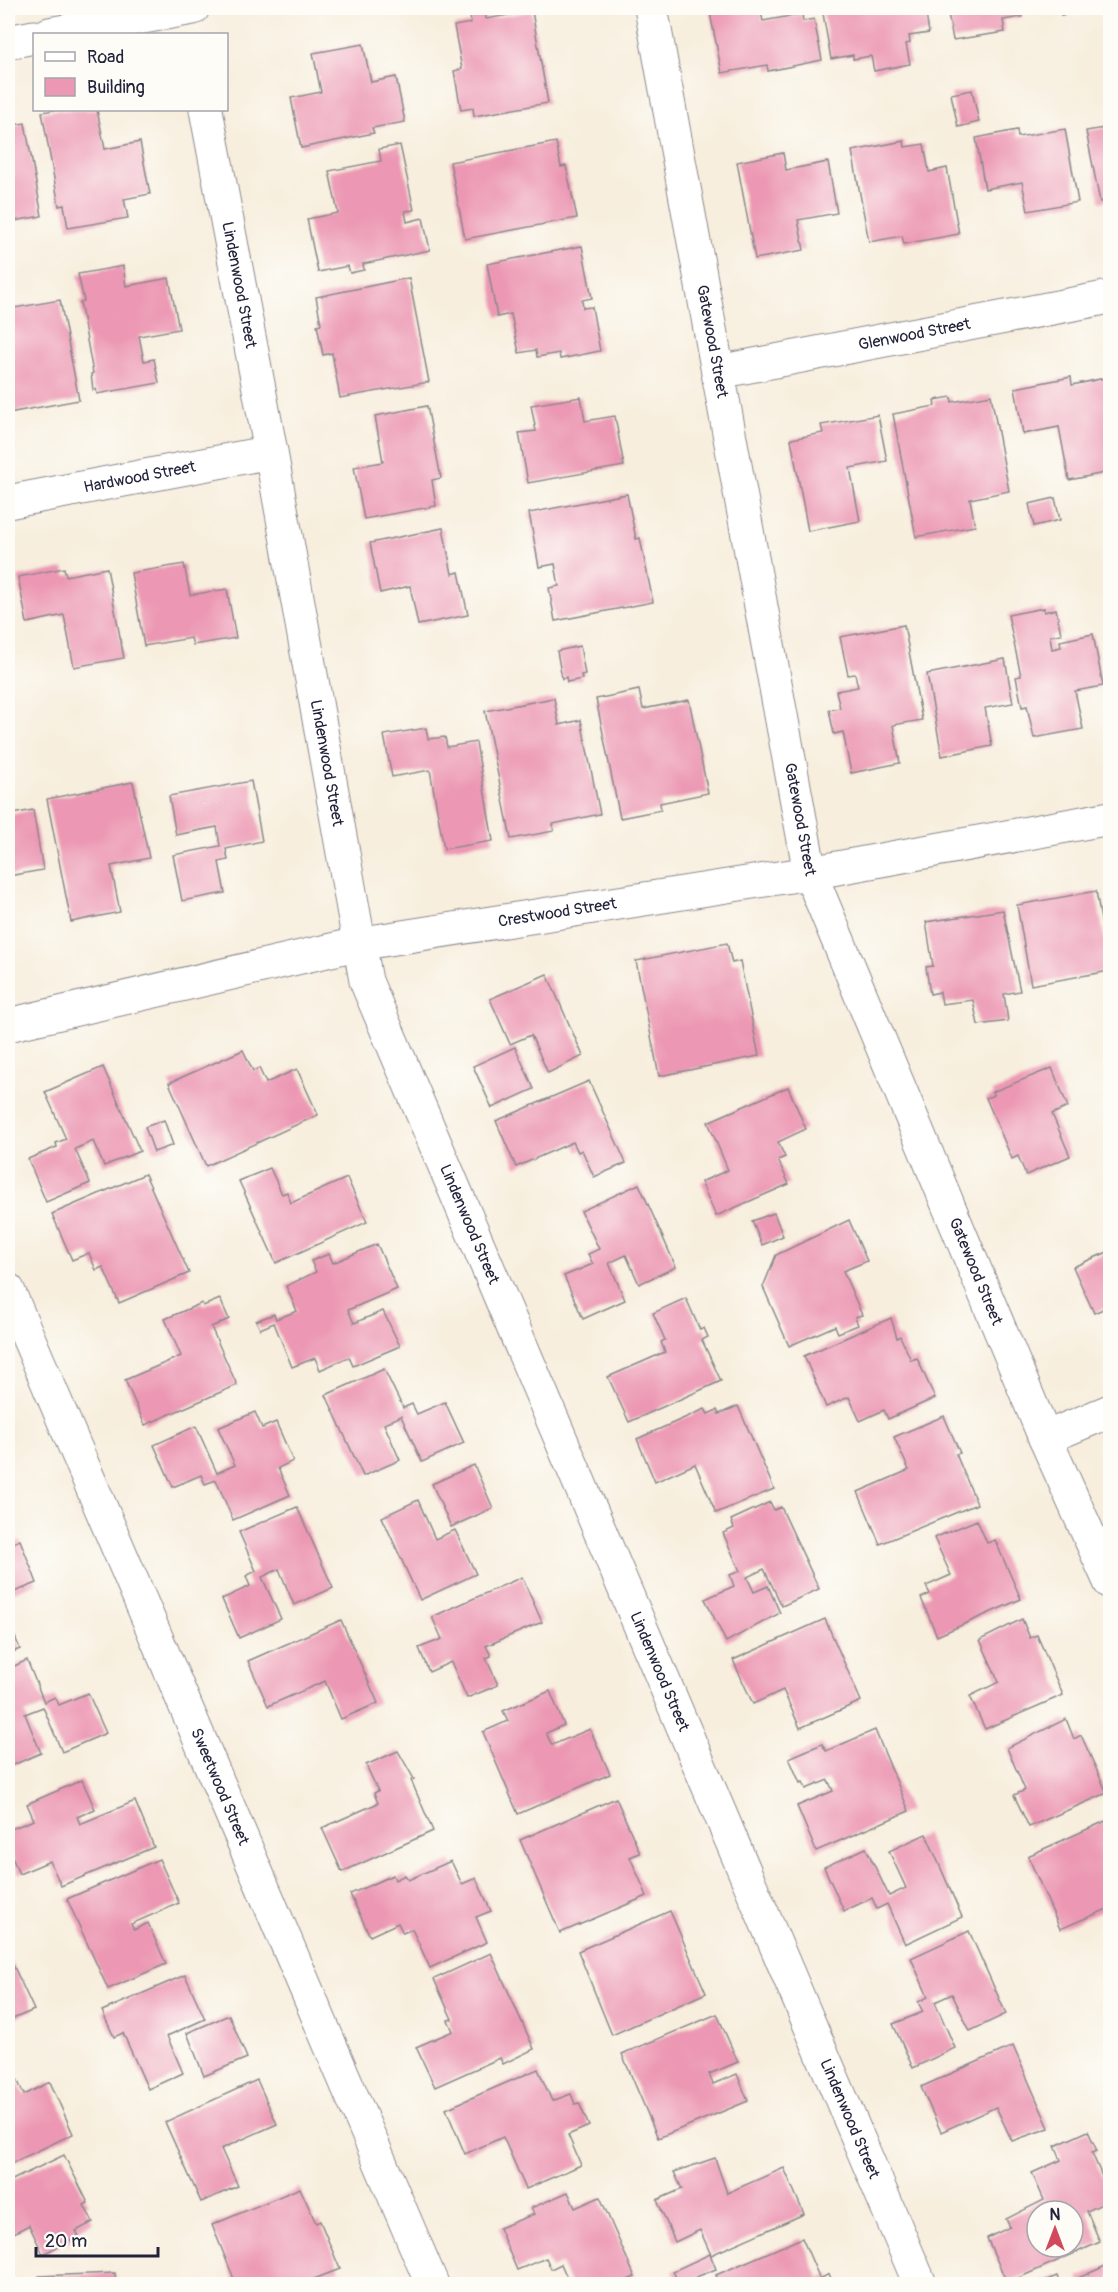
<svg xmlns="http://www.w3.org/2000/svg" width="1118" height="2292" font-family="Pangolin,sans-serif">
<rect width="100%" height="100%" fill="#fdfcf7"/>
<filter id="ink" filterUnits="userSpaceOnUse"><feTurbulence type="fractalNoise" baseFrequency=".0167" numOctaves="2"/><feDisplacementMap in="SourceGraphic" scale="12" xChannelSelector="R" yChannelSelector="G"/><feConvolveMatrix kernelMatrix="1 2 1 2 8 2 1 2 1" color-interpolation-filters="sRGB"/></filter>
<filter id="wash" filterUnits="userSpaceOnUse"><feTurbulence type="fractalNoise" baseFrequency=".008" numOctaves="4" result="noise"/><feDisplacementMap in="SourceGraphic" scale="24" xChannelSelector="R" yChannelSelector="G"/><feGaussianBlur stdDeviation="1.35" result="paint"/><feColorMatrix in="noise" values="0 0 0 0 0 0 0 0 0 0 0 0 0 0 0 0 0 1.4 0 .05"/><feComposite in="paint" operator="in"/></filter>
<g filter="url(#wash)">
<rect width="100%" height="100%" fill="#f7eedd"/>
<g id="blocks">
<g fill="#ec97b3" fill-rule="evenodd">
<polygon points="709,8 760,8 763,21 802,14 803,21 814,19 822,60 768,71 767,65 722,73"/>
<polygon points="822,8 925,8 929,33 909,36 910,43 906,44 910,64 874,71 871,56 853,59 853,55 831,59"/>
<polygon points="947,8 1020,8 1022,17 1003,20 1005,32 953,40"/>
<polygon points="1060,8 1094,8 1094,9 1061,15"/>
<polygon points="532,11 548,103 474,116 473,108 461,110 454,71 462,69 454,26 471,23 470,15 485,12 486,19"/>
<polygon points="363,44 371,82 396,77 405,122 372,128 374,133 301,148 291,98 321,92 313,53"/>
<polygon points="972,90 979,122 958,127 951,94"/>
<polygon points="54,110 97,110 105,149 140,142 150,194 124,199 128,218 68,228 64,205 59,206 42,112"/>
<polygon points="25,123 42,216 8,222 8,126"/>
<polygon points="1110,127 1110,200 1100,202 1086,131"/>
<polygon points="1065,129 1078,202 1028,211 1022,182 985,189 976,138 1017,130 1018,137"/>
<polygon points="904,141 905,147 924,144 929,172 947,168 959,234 904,244 902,236 869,242 852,151"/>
<polygon points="556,142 561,167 566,166 577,218 465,239 450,162"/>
<polygon points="400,145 414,210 405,211 407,222 423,218 430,250 363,264 364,270 350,273 348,266 318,272 307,219 338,213 329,171 381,161 379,149"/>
<polygon points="783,153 786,170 828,162 837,213 798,220 804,250 755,259 737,162"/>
<polygon points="582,246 592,298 582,300 583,308 592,307 600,351 560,359 559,353 537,357 536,350 519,353 511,314 497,317 487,264"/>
<polygon points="123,266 126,286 169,278 179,329 139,336 144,361 154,359 159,383 97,394 96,389 93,390 91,374 93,373 80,302 84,301 78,274"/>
<polygon points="409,278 429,382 340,398 332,353 323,355 317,325 321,324 316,297"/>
<polygon points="60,300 79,400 8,413 8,342 10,342 8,309"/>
<polygon points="1071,377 1072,385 1105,378 1110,405 1110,472 1069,480 1059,427 1023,434 1015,388"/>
<polygon points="991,395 1009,491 970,499 975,526 916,537 893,414 935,406 934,400 951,397 952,402"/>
<polygon points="581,397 585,421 615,416 624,466 528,483 519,433 536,431 531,405"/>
<polygon points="427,406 441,478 432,480 436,506 364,519 354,467 383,462 375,416"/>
<polygon points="878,415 887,461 850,468 860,521 808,531 791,439 823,433 821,425"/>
<polygon points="627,494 636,539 640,538 653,602 555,621 549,588 559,586 555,564 539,567 529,513"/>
<polygon points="1055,498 1060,520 1034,526 1029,504"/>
<polygon points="443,528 452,574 459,572 468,615 418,625 410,586 380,593 370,543"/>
<polygon points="184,564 190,595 227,589 236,638 193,645 191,638 144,646 131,573"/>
<polygon points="64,568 66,576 107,568 124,658 74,667 64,615 27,623 18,577"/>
<polygon points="1044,608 1044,612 1056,609 1061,634 1050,636 1052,649 1061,647 1060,641 1093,634 1103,686 1075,691 1083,729 1034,738 1027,706 1022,707 1016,677 1021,676 1008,615"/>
<polygon points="904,625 922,720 893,725 900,763 851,773 843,732 834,734 829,710 840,708 836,691 858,687 855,674 848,675 840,637"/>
<polygon points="580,646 585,674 581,675 582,679 567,682 566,677 562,679 557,651"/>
<polygon points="1005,659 1013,703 985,708 992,746 942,756 927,674"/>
<polygon points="639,690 643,709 689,700 708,793 660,803 661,810 620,818 596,699"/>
<polygon points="554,698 559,725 581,720 600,814 553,824 554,831 511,839 485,711"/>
<polygon points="426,728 428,739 445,737 447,747 476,742 493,841 444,849 430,770 392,777 384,735"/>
<polygon points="251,781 262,841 226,849 228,860 219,862 225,893 182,901 173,855 220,846 217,827 176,835 169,796"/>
<polygon points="133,782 149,858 111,866 120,912 71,922 47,799"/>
<polygon points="33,810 43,870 8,876 8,815"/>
<polygon points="1096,891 1110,971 1031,985 1017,905"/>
<polygon points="1003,910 1020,991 1004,994 1008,1021 978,1025 973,1000 942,1004 940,992 930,994 926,967 933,966 926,922"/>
<polygon points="727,943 732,963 740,961 759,1056 659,1076 636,961"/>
<polygon points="547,974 583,1056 548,1073 531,1035 510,1044 490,999"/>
<polygon points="515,1047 534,1089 492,1108 473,1066"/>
<polygon points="243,1050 253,1071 259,1068 266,1083 297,1069 318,1115 206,1166 169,1083"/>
<polygon points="103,1067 140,1151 104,1166 93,1141 75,1149 90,1183 46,1202 28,1159 57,1147 56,1143 66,1139 45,1092"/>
<polygon points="1052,1068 1068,1107 1052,1114 1070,1156 1026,1175 1018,1156 1012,1159 986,1098 994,1095 992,1092"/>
<polygon points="589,1081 626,1163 594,1177 582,1150 578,1152 573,1142 516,1167 496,1121"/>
<polygon points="788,1087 806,1129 778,1142 785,1157 778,1160 789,1184 716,1216 701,1182 728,1170 708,1122"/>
<polygon points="164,1120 173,1145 154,1152 145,1127"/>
<polygon points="270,1168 282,1194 287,1192 291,1203 347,1178 367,1222 276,1263 239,1181"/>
<polygon points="145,1174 189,1273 119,1303 103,1267 96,1270 89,1253 72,1260 52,1214"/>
<polygon points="639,1184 676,1267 639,1284 626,1255 609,1263 625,1300 583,1319 564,1276 593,1264 588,1254 599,1249 581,1211"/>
<polygon points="774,1213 783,1236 762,1245 752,1221"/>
<polygon points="849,1220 867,1261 843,1271 862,1315 855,1317 858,1325 838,1333 835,1326 789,1346 763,1287 776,1255"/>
<polygon points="377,1244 397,1289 348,1310 354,1323 383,1311 400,1346 353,1366 349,1357 320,1370 315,1358 292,1367 274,1323 260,1329 256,1321 274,1314 276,1319 297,1311 286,1286 316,1272 311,1261 329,1254 333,1263"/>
<polygon points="1110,1251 1110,1306 1094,1313 1073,1267"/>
<polygon points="686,1298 700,1330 704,1328 708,1337 702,1340 721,1381 629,1422 608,1377 665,1352 661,1342 665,1340 653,1313"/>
<polygon points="220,1299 229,1319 211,1327 237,1385 145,1425 125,1380 181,1356 165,1319 202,1303 203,1306"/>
<polygon points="891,1318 897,1338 900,1336 911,1360 917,1358 935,1398 888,1419 884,1410 860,1421 849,1397 826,1407 804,1356"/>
<polygon points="384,1369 403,1408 412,1404 417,1414 445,1402 464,1443 422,1462 401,1416 384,1424 400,1460 363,1476 326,1395"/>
<polygon points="738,1406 774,1489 716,1513 695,1464 655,1482 637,1439 705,1409 708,1414 717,1410 719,1414"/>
<polygon points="255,1412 262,1428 276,1422 293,1461 278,1468 290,1495 233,1520 216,1480 205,1484 201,1475 173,1487 154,1445 196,1426 217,1473 235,1465 218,1428"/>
<polygon points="944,1416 960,1453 956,1454 977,1504 880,1544 858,1492 909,1470 894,1437"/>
<polygon points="474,1465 493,1508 451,1527 432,1484"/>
<polygon points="418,1500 435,1539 455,1530 476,1574 420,1600 382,1517"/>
<polygon points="770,1502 774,1510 781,1507 819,1589 782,1606 764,1569 747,1577 754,1592 768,1586 780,1613 726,1642 705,1599 734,1586 730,1575 740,1571 723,1533 734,1528 731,1520"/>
<polygon points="297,1507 333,1588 294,1605 279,1569 262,1577 281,1619 239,1638 222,1599 250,1586 246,1576 256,1571 239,1532"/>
<polygon points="977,1520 987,1543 995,1540 1021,1599 937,1636 921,1598 930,1594 926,1586 951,1575 934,1538"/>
<polygon points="20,1540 37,1583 9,1594 13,1604 8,1607 8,1545"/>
<polygon points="522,1577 542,1622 486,1646 491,1656 486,1658 498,1685 467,1698 451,1662 429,1672 419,1648 442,1639 432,1617"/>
<polygon points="825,1619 861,1701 800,1728 783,1690 753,1704 733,1660"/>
<polygon points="1022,1619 1030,1638 1037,1635 1063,1695 985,1729 970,1696 999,1682 980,1640"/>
<polygon points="8,1620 20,1649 8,1654"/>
<polygon points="341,1620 378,1703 341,1719 325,1681 268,1706 248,1661"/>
<polygon points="27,1660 44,1702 55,1697 59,1705 88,1693 106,1733 62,1752 43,1707 25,1714 41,1753 8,1767 8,1669"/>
<polygon points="550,1691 564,1725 546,1733 552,1745 590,1729 610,1774 518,1814 483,1732 508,1721 503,1711"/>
<polygon points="1066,1719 1074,1739 1081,1735 1107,1793 1029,1827 1014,1795 1025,1790 1007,1748"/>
<polygon points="875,1730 909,1811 816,1851 797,1806 833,1791 828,1780 806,1789 803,1782 800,1783 789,1758 822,1744 826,1751"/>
<polygon points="398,1751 414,1779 411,1780 433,1831 342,1872 322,1828 378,1803 374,1793 378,1791 366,1765"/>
<polygon points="82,1780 95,1809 77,1817 80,1824 135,1801 154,1847 61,1886 50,1861 19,1874 8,1847 8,1830 34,1820 27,1804"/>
<polygon points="616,1798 640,1853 630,1857 647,1896 560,1933 520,1840"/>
<polygon points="1110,1819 1110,1908 1060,1929 1028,1856"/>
<polygon points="926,1834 962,1917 905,1944 887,1904 877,1909 872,1898 844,1911 824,1867 866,1848 889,1896 906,1888 889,1851"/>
<polygon points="159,1859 179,1903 131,1924 134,1930 148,1923 166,1964 108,1989 67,1899"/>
<polygon points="451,1861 462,1884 476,1878 491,1911 476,1917 487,1942 430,1968 412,1929 403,1933 398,1923 370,1936 350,1894 393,1875 395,1880 405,1875 408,1880"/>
<polygon points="670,1911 706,1993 612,2035 578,1951"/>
<polygon points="969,1931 1006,2014 970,2031 952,1994 935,2002 955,2048 913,2068 893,2024 923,2012 918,2002 928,1997 911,1958"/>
<polygon points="491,1953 534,2049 503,2064 500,2058 435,2087 416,2047 453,2031 448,2020 452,2019 434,1979"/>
<polygon points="9,1956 34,2010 8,2021 8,1957"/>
<polygon points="185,1975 205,2019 167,2036 183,2073 148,2089 123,2033 114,2037 102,2011"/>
<polygon points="717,2014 738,2062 709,2074 713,2084 737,2074 748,2101 658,2138 622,2054"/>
<polygon points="229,2015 247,2058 204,2076 187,2033"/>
<polygon points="1013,2046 1049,2128 1012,2141 996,2107 941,2132 921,2087"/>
<polygon points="538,2069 552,2101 571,2094 575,2104 579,2103 589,2126 568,2135 581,2165 526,2189 503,2137 465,2154 446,2109"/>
<polygon points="17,2079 24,2095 50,2082 73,2134 8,2165 8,2084"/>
<polygon points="257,2080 277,2124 221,2149 238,2186 201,2202 165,2122"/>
<path d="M1088,2131L1097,2151L1092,2153L1110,2195V2200L1087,2211L1100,2242L1007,2283L987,2238L1010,2227L1006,2219L1044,2200L1032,2173L1061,2160L1055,2146ZM1037,2211H1073V2247H1037Z"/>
<polygon points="64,2155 88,2203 84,2205 93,2222 76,2231 79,2236 43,2254 29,2225 8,2236 8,2182"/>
<polygon points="715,2158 727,2193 784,2168 804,2214 711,2255 700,2230 675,2242 657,2200 682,2189 674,2172"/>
<polygon points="300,2188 316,2223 320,2221 340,2269 301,2284 236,2284 212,2225"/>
<polygon points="568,2192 575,2208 600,2197 635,2277 618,2284 570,2284 561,2264 551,2269 546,2258 517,2270 499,2228 534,2214 531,2208"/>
<polygon points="802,2238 820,2279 829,2274 834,2284 720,2284 716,2275"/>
<polygon points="710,2254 716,2269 679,2284 673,2271"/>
<polygon points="1110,2264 1110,2284 1081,2284 1078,2278"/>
<polygon points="115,2273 116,2284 29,2284 29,2280 39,2279 39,2276"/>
<polygon points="1057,2276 1060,2284 1037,2284"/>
</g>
</g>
</g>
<g filter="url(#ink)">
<use href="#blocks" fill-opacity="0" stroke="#8c888c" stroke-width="1.5"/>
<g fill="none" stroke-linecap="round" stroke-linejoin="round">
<defs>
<g id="minor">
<path id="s1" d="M651,8L810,873L1045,1438L1110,1582"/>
<polyline points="49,34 193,8"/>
<polyline points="8,42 34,37"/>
<path id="s2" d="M206,110L271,452L366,981L920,2284"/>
<path id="s3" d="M718,372L1110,297"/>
<path id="s4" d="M8,502L271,452"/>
<path id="s5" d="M8,1025L357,944L810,873L1110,818"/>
<path id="s6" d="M8,1290L432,2284"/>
<polyline points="1045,1438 1110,1411"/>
</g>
</defs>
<use href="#minor" stroke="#8c888c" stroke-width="35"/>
<use href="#minor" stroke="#fff" stroke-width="33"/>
</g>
</g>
<g text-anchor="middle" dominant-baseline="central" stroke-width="4.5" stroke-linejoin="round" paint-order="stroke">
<g font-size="16" fill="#22223b" stroke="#fdfcf7">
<text stroke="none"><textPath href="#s2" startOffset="178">Lindenwood Street</textPath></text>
<text stroke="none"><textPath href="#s3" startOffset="200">Glenwood Street</textPath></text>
<text stroke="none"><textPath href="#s1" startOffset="339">Gatewood Street</textPath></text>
<text stroke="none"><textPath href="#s4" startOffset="134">Hardwood Street</textPath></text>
<text stroke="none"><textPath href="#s2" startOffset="664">Lindenwood Street</textPath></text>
<text stroke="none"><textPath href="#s1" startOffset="825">Gatewood Street</textPath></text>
<text stroke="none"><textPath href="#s5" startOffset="561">Crestwood Street</textPath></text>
<text stroke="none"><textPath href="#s2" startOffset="1150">Lindenwood Street</textPath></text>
<text stroke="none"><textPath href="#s1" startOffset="1311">Gatewood Street</textPath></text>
<text stroke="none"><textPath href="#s2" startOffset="1636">Lindenwood Street</textPath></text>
<text stroke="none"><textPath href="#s6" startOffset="540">Sweetwood Street</textPath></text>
<text stroke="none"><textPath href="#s2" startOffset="2122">Lindenwood Street</textPath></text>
</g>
</g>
<rect width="1118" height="2292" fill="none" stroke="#fdfcf7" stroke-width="30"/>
<rect x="33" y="33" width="195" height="78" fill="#fdfcf7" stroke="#a5a5ac" stroke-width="1.5"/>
<rect x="45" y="52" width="30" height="9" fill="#ffffff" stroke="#a5a5ac" stroke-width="1.5"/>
<text x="87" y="63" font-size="18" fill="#22223b">Road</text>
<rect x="45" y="78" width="30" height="18" fill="#ec97b3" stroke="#a5a5ac" stroke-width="1.5"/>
<text x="87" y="93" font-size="18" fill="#22223b">Building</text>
<g transform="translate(1055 2229)"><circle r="28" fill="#fdfcf7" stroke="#a5a5ac" stroke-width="1.5"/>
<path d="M0-4.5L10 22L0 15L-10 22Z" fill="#d1495b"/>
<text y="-9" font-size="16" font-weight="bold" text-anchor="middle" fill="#22223b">N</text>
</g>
<path d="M36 2247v9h122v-9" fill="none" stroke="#22223b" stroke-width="3"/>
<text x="45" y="2247" font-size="18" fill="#22223b" stroke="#fdfcf7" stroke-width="4.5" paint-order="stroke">20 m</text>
</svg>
